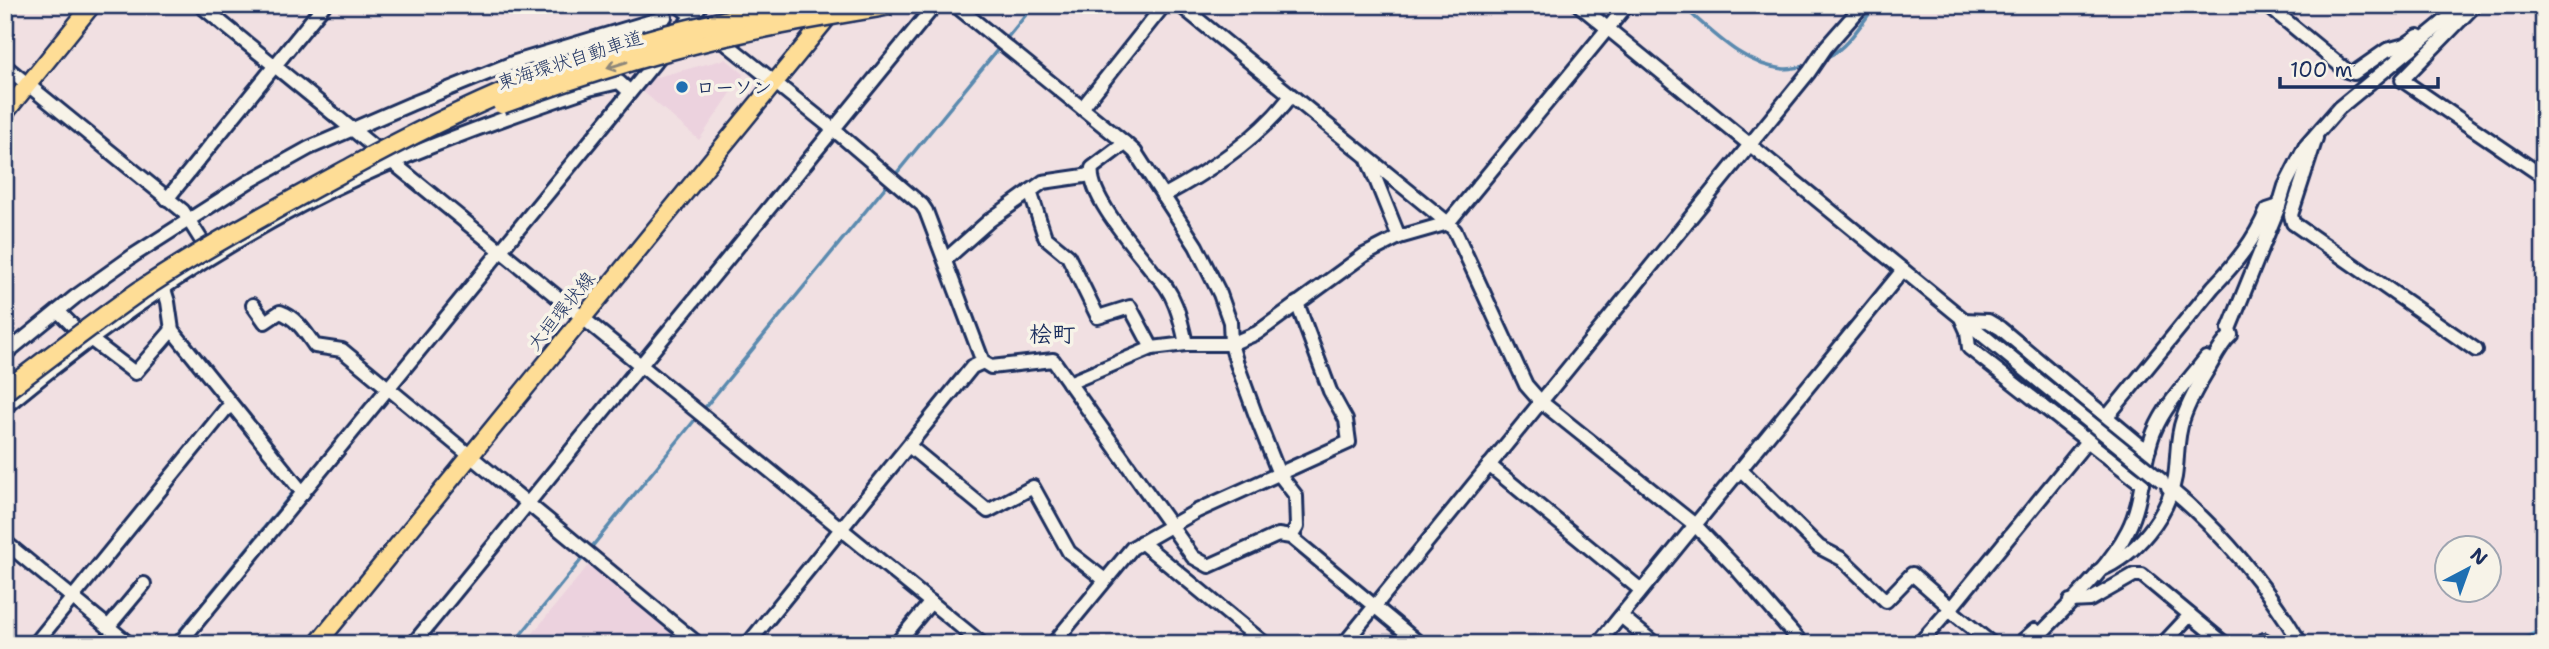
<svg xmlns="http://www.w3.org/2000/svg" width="2549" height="649" font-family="'Shantell Sans','Klee One',sans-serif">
<rect width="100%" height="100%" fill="#f1e0e2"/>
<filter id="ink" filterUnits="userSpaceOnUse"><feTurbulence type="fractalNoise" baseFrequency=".0143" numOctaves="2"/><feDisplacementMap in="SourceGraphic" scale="14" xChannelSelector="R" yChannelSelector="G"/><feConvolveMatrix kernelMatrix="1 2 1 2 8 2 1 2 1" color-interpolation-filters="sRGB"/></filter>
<g filter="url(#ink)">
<g fill="#ecd2de">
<polygon points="726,59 744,74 699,140 639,88 645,80"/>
<polygon points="590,563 689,644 524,644"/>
</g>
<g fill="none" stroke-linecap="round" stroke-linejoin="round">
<g stroke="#5a8aaf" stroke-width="3.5">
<path d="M1681,5C1711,30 1743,66 1784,69C1791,69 1799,67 1806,66"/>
<path d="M1829,56C1848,47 1863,21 1876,5"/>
<polyline points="498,243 619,95"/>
<polyline points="389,378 493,250"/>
<polyline points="703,410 1034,5"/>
<polyline points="361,411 378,391"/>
<polyline points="169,644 294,491"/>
<polyline points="513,644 698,416"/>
</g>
<polyline stroke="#84c6e5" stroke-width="19" points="2530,644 2544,637"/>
<defs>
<g id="minor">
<polyline points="200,5 982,644"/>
<polyline points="678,5 833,129 922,205 926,211 983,362 991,367 1053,360 1193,557 1209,566 1278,535 1291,537 1420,644"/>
<polyline points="955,5 1125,143 1135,152 1196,246 1220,294 1230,322 1231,344 1237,364 1256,416 1279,474 1296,496 1297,527 1291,537"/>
<polyline points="1180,5 1448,223 1455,231 1526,385 1540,401 1695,525 1737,569 1802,644"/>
<polyline points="1579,5 2034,377"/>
<polyline points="2267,5 2347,71 2354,73 2387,50 2405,45 2418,36"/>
<polyline points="2475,5 2402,80 2544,177"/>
<polyline points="686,23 701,5"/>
<polyline points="5,66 183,211 210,254"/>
<polyline points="1082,108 1164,5"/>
<polyline points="2316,138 2291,215 2293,223 2476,350"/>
<path d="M1125,143L1092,168C1087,196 1137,250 1154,273C1174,290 1181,319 1186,344"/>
<polyline points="1368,160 1399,237"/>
<polyline points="1030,191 1045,237 1068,256 1098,317 1130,307 1152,348"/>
<path d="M1163,196C1210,171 1258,139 1291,96"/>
<polyline points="167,199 324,5"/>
<polyline points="945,260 990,220 1043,182 1091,175"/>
<polyline points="164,289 168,302 172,330 303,493"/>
<path d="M253,305L265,322L280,312C297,318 305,332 315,346L342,350L698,644"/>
<polyline points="58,311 73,326 135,373 172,330"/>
<polyline points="1962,320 1967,331 1969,348 2142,484"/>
<polyline points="1963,320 1988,321 2000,328 2140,445 2149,449"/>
<polyline points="5,354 75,297 134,255 248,182 309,148 411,104 515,62 665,17"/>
<polyline points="1069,383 1152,348 1186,344 1231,344 1257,333 1364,255 1399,237 1448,223 1627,5"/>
<path d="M5,407C109,320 237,232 361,176C434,143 512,115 589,89L619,82L630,92"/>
<polyline points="909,446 988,511 1033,487 1069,552 1105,580"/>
<polyline points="1489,465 1641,590"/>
<polyline points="1740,469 1819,547 1842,559 1886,601 1912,574 1951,608 1955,614 1992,644"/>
<path d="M2168,487C2222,531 2265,584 2301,644"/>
<polyline points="5,542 129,644"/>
<polyline points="1141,542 1265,644"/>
<path d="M2100,570C2136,555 2168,516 2175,477C2178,458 2176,438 2183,419C2189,401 2200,382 2210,366C2216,355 2222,343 2231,335L2229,329L2279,206L2285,186L2305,147L2339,108L2464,5"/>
<polyline points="2070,601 2090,600 2134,575 2142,575 2225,644"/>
<polyline points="1621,616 1655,644"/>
<polyline points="108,627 144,584"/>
<polyline points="35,644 225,410 231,406"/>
<polyline points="179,644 664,51"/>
<polyline points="413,644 935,5"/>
<polyline points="748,644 972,367 983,362"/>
<polyline points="896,644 931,602"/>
<polyline points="1053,644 1132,548 1197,511 1349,442 1346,420 1330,391 1297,303"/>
<polyline points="1344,644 1809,72 1826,47 1863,5"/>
<polyline points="1598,644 1903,270"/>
<path d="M1919,644L1951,608L2213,287C2236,263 2254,241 2267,210L2279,206"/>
<polyline points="2019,644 2035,630"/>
<path d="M2031,644C2064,608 2106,573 2128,530C2144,499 2141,464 2154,432C2165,405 2188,381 2206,358"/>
<polyline points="2163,644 2190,615"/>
<polyline points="2256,644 2264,640 2267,644"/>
</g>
<g id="major">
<polyline points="5,113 92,5"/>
<polyline points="317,644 833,11"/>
</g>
</defs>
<use href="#minor" stroke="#1b2f5e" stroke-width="18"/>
<use href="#major" stroke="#1b2f5e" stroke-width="21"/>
<use href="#minor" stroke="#f7f3e8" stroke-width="12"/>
<use href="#major" stroke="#fedd96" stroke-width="16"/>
<defs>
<polyline id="minor-bridge" points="2034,377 2162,481"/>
<g id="highway-bridge">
<path d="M502,104C584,74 668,48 754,30C799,20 845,13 891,5"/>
<path d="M5,391C50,357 95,322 141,290C209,245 281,206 352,167C434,122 514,84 603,54C666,32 733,19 798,5"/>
</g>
</defs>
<use href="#minor-bridge" stroke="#1b2f5e" stroke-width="18" stroke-linecap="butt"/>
<use href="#highway-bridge" stroke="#1b2f5e" stroke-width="23" stroke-linecap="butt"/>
<use href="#minor-bridge" stroke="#f7f3e8" stroke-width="12"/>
<use href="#highway-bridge" stroke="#fedd96" stroke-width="18"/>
</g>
<defs><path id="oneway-shaft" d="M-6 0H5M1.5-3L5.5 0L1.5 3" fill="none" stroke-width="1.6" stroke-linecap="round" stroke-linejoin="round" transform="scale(1.75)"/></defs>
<use stroke="#8c867a" href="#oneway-shaft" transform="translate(617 65) rotate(163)"/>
</g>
<circle fill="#1f6fb2" stroke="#f7f3e8" stroke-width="2.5" cx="682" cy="87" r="7"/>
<g text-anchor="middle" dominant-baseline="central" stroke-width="7" stroke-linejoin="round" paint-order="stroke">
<g font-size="19" fill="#1b2f5e" stroke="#f7f3e8">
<text transform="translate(570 60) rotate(-18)">東海環状自動車道</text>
<text transform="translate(561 311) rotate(-51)">大垣環状線</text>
</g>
<g font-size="19" font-weight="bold" fill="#1b2f5e" stroke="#f7f3e8" text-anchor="start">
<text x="696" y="87">ローソン</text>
</g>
<g font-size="23" font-weight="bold" fill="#1b2f5e" stroke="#f7f3e8">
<text x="1052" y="334">桧町</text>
</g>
</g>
<rect width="2549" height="649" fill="none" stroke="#f7f3e8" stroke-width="28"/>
<rect x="14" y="14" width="2521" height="621" fill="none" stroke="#1b2f5e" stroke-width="2.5" filter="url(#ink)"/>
<g transform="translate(2468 569) rotate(41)"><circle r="33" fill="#f7f3e8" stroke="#9fa5b1" stroke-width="2"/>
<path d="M0-5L12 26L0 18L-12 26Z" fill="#1f6fb2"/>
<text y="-10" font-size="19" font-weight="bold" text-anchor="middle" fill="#1b2f5e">N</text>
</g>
<path d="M2280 77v10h158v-10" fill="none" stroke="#1b2f5e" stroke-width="3.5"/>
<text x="2290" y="77" font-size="21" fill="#1b2f5e" stroke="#f7f3e8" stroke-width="5" paint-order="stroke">100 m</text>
</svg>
